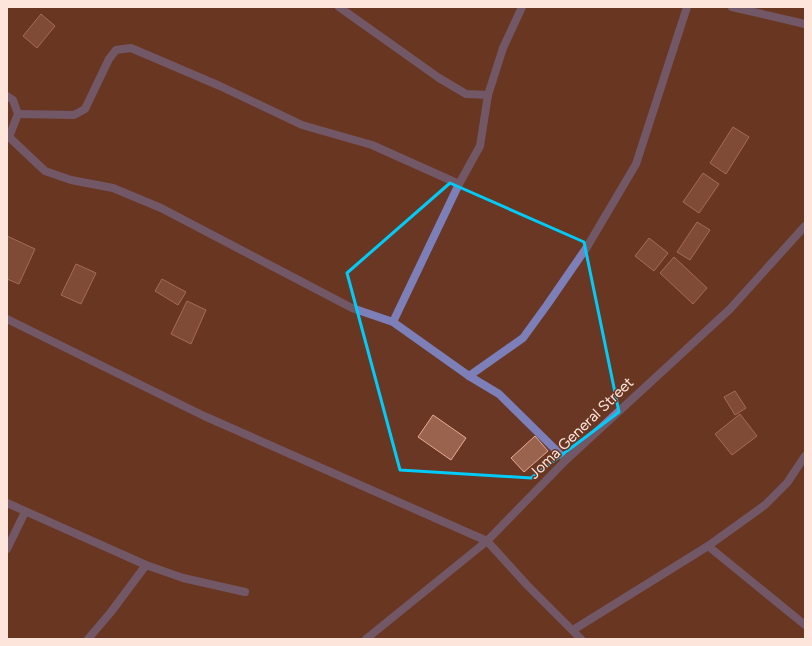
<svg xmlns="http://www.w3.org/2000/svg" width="812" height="646" font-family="Figtree,sans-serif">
<rect width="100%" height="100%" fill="#693723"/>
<g fill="#9a634e" stroke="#e7ab94">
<polygon points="41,14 55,26 37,48 23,36"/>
<polygon points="733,127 749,137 726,174 710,163"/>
<polygon points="703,173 719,184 699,213 683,202"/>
<polygon points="697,222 710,230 690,260 677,252"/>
<polygon points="7,236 35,249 19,284 7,279"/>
<polygon points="649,238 668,253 654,271 635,256"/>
<polygon points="674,257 707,288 693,304 660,273"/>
<polygon points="76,264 96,273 81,304 61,295"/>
<polygon points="162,279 186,292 178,305 155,291"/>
<polygon points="187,301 206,310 191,344 171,334"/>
<polygon points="735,391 746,408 735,415 724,397"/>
<polygon points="740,414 757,436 732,455 715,434"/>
<polygon points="433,415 466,438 451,460 418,437"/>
<polygon points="535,436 548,451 524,472 511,458"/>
</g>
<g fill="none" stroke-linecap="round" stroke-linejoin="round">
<g stroke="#7d7fb9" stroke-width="8">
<polyline points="339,7 439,78 466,94 488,95"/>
<polyline points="732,7 805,24"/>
<polyline points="7,96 13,100 18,114 9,137 45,171 71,180 113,188 161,208 352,308 393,322 469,376 499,394 566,460"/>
<polyline points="18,114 74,115 85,109 109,59 116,50 131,48 220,86 302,125 372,145 459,184"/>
<polyline points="7,319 204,416 487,541 527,585 581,639"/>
<polyline points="393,322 459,184 480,146 488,95 503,48 522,7"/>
<polyline points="469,376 523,338 547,305 587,247 636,164 687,7"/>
<polyline points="7,503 146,565 183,578 245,592"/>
<polyline points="708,546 805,625"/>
<polyline points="7,549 25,512"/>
<polyline points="573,630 708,546 765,505 787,483 805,456"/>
<polyline points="88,639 111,612 146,565"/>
</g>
<polyline stroke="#7d7fb9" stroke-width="8" points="366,639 487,541 566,460 730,309 805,226"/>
</g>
<path d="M0 0H812V646H0ZM450,183L584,242L619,412L531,478L400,470L347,273Z" fill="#693723" fill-opacity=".55" fill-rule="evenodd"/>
<path fill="none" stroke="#00cbf9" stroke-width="3" stroke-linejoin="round" d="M450,183L584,242L619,412L531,478L400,470L347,273Z"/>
<g text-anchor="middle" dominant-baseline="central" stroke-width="3" stroke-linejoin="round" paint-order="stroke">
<g font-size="15" fill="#fee5db" stroke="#693723">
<text transform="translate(581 428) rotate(-44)">Joma General Street</text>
</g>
</g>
<rect width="812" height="646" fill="none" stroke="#fee5db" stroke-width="16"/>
</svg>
